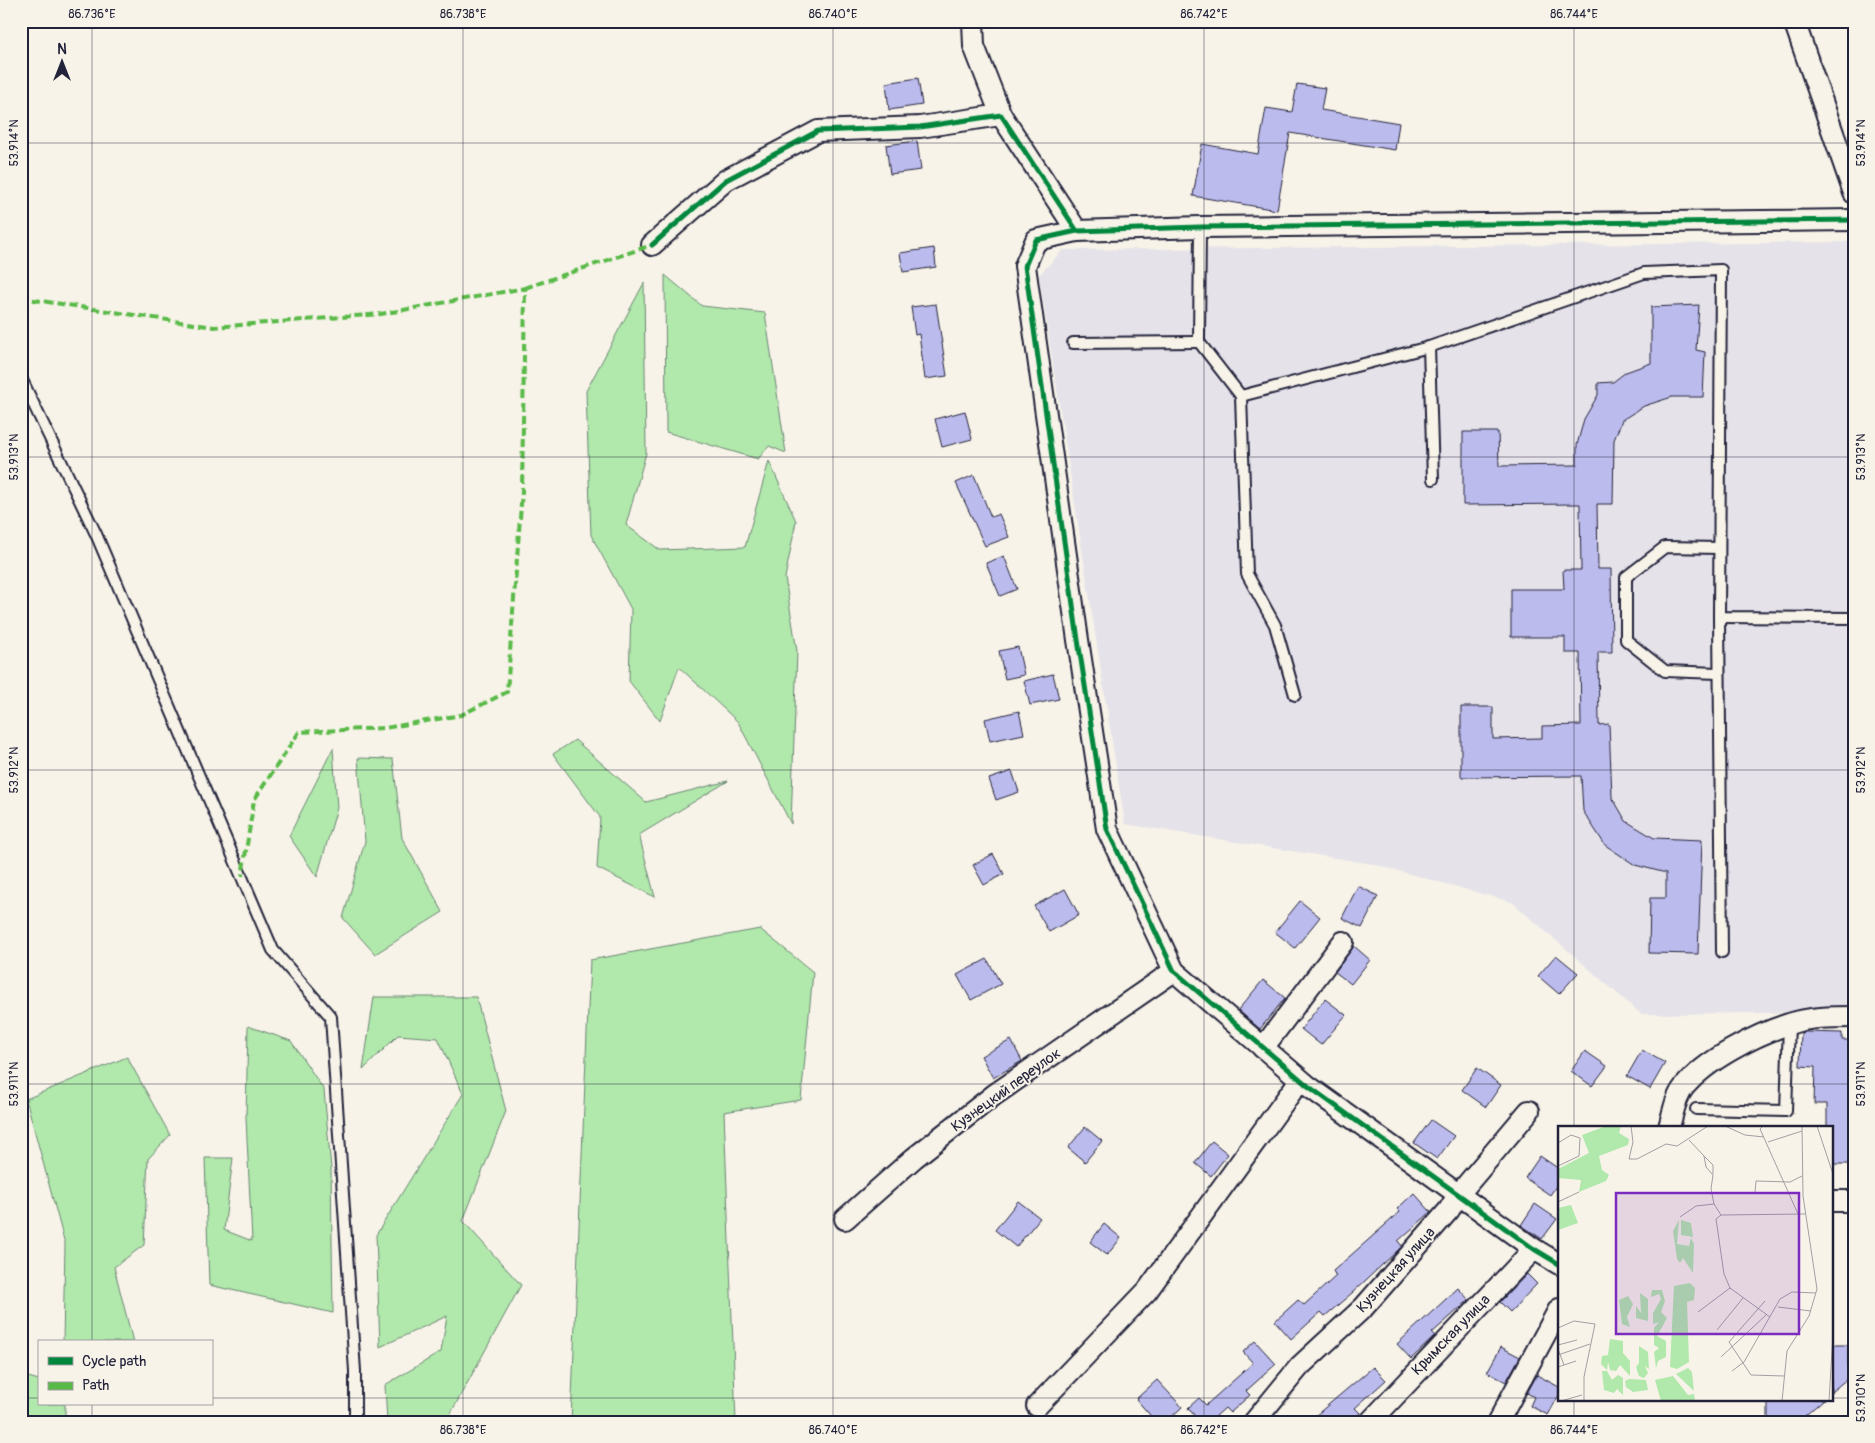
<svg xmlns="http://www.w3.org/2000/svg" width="1875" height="1443" font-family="Pangolin,sans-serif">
<rect width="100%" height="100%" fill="#f7f3e8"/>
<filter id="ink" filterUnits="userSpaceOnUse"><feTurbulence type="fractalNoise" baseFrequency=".02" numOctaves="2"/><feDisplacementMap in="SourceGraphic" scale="10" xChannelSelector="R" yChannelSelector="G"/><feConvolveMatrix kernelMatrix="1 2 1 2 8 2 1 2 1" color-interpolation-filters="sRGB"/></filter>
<g filter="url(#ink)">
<polygon fill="#e5e2ea" points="1854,242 1854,1012 1641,1014 1512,902 1373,864 1125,824 1039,275 1063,250"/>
<g fill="#b1e8ab" stroke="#6a8573">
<polygon points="665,275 702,306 765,313 786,453 769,446 758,459 666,432"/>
<polygon points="644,283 646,453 626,525 660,550 745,547 769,461 796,521 785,578 797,651 791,824 738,722 679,667 660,721 629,681 631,609 591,535 586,391"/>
<polygon points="575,740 646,802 728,781 639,835 655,897 597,868 600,817 553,754"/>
<polygon points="333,748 337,808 317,877 289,836"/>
<polygon points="358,758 393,759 402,838 443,912 375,954 343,918 365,841"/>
<polygon points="760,929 813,972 801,1100 724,1112 736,1422 571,1422 590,960"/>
<polygon points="374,997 476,997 506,1111 463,1221 521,1285 446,1422 387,1422 385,1385 441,1352 447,1316 380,1347 376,1235 463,1094 438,1038 398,1035 363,1070"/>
<polygon points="248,1026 291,1041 324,1090 331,1168 333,1313 209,1285 205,1158 233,1158 224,1230 252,1241 246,1118"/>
<polygon points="127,1057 170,1135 148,1159 144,1245 114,1267 133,1342 63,1342 65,1244 26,1099"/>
<polygon points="21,1375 39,1380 39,1404 65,1404 65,1422 21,1422"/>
</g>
<g fill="#bcbbed" stroke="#22223b">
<polygon points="918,78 922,105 889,110 886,83"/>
<polygon points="1297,84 1325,88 1321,110 1399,123 1395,150 1290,133 1277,210 1193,196 1202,144 1258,154 1266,108 1292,112"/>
<polygon points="917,141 921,170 890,174 886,145"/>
<polygon points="934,248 936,267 903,272 900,253"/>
<polygon points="936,304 947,376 925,379 919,334 915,335 911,307"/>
<polygon points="1699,305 1696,350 1705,352 1703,397 1672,397 1644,406 1622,420 1614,440 1613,504 1597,504 1598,569 1611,569 1612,652 1598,652 1599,725 1609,724 1612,797 1626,821 1654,838 1702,840 1698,954 1649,953 1650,898 1666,898 1666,873 1635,865 1605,845 1583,811 1581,776 1461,777 1461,707 1493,707 1493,739 1542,738 1542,726 1581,725 1580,653 1565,653 1565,637 1511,637 1511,589 1564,589 1563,570 1581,570 1580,504 1463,505 1463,432 1498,432 1499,466 1577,465 1577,445 1584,419 1598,395 1598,383 1613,382 1626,372 1651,363 1651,307"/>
<polygon points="965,411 972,439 942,447 935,419"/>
<polygon points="974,475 991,517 999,514 1009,537 985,546 956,483"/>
<polygon points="1004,556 1017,589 1000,596 986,563"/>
<polygon points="1018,647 1024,675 1005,679 999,651"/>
<polygon points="1053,674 1059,699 1030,705 1024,681"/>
<polygon points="1019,711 1024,734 990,741 985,719"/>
<polygon points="1012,771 1019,792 996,800 989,779"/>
<polygon points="993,854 1004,874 984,885 973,865"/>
<polygon points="1358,886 1378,896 1362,928 1342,918"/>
<polygon points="1065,889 1079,915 1049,932 1034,906"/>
<polygon points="1300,901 1320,917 1295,948 1275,932"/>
<polygon points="1354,946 1370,960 1351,984 1335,972"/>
<polygon points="1556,955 1578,973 1559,994 1538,976"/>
<polygon points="987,959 1001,984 971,1000 957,975"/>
<polygon points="1263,980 1285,998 1260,1029 1238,1010"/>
<polygon points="1325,999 1346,1015 1321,1045 1301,1029"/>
<polygon points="1806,1032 1842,1033 1842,1040 1853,1040 1851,1119 1854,1119 1854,1164 1831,1164 1831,1127 1827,1127 1827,1104 1814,1104 1815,1067 1800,1066 1801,1033"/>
<polygon points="1011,1040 1022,1061 993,1078 981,1056"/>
<polygon points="1642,1050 1665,1063 1650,1089 1627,1076"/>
<polygon points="1585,1051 1607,1066 1592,1086 1571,1071"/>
<polygon points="1477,1068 1501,1085 1486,1107 1462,1090"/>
<polygon points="1431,1120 1454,1136 1437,1159 1414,1143"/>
<polygon points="1085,1127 1102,1141 1085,1162 1068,1148"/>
<polygon points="1212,1141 1228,1154 1211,1176 1195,1163"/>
<polygon points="1540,1156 1559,1169 1559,1182 1550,1195 1525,1178"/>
<polygon points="1414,1193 1431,1212 1398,1241 1402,1246 1396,1252 1352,1293 1325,1316 1321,1312 1291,1339 1275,1321 1298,1300 1304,1305 1336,1276 1333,1271 1400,1212 1397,1209"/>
<polygon points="1018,1201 1040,1218 1016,1247 995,1230"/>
<polygon points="1535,1204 1557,1219 1542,1239 1521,1225"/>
<polygon points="1104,1224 1121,1238 1107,1255 1090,1242"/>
<polygon points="1527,1274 1537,1284 1510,1312 1500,1302"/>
<polygon points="1458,1288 1469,1300 1432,1333 1435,1336 1411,1359 1397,1344"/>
<polygon points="1255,1341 1276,1364 1246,1391 1250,1395 1230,1413 1225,1408 1216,1416 1221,1422 1187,1422 1194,1415 1188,1408 1199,1398 1206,1405 1253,1363 1243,1352"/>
<polygon points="1831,1345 1848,1345 1848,1378 1831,1392"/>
<polygon points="1501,1347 1520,1357 1506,1382 1487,1372"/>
<polygon points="1373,1367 1386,1380 1355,1408 1360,1413 1350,1422 1308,1422"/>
<polygon points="1537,1375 1559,1387 1559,1395 1548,1415 1530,1406 1534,1397 1527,1393"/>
<polygon points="1157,1380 1182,1407 1166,1422 1156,1422 1136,1399"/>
<polygon points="1768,1399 1824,1399 1798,1422 1768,1422"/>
</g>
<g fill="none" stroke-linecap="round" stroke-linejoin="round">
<defs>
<g id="lane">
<polyline points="1200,227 1199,342 1241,396 1247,574 1275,625 1295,695"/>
<polyline points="1073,343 1199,342"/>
<polyline points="1429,347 1433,479"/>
<polyline points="21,378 96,534 273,950 331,1017 355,1371 355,1422"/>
<polyline points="1241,396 1429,347 1644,273 1721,270 1719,617 1854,618"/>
<polyline points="1719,617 1722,952"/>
<polyline points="1718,673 1665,671 1626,640 1626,577 1665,547 1719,548"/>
<polyline points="1696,1109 1786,1111 1789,1024"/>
</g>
<g id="street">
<polyline points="973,21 974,46 1001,115"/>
<polyline points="1794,21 1854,193"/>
<polyline points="1077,231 1200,227 1854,220"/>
<polyline points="652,245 726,180 818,131 920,127 1001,115 1077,231 1036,240 1025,266 1078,640 1107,829 1174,971 1308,1086 1534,1249 1559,1264"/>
<polyline points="1263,1048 1343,942"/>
<path d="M1669,1127C1673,1114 1675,1098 1684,1087C1706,1060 1755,1035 1789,1024C1809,1017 1832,1017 1854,1017"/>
<polyline points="1831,1201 1854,1201"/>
<polyline points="845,1219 914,1158 994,1095 1174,971"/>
<polyline points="1037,1406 1147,1291 1300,1080"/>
<polyline points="1254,1422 1300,1366 1364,1307 1449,1210 1458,1195 1529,1111"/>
<polyline points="1370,1422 1534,1249"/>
<polyline points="1498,1422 1559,1309"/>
</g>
</defs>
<use href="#lane" stroke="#22223b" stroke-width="14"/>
<use href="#street" stroke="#22223b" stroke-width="24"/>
<use href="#lane" stroke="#f7f3e8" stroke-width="10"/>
<use href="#street" stroke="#f7f3e8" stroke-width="20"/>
<g stroke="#58b947" stroke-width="4" stroke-dasharray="8 4" stroke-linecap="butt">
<polyline points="525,288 652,245"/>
<polyline points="21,298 214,327 381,314 525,288 522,491 507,692 461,715 385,728 299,732 254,800 242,876"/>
</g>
<defs>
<g id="cycleway">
<polyline points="1077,231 1200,227 1854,220"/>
<polyline points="652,245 726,180 818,131 920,127 1001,115 1077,231 1036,240 1025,266 1078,640 1107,829 1174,971 1308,1086 1534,1249 1559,1264"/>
</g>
</defs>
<use href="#cycleway" stroke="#f7f3e8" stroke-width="8"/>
<use href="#cycleway" stroke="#00873e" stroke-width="5"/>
</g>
</g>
<path fill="none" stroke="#22223b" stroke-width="1" stroke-opacity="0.45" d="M92,21V1342M463,21V1422M833,21V1422M1204,21V1422M1574,21V1127M21,143H1854M21,457H1854M21,770H1854M21,1084H1854M21,1398H39M211,1398H1559M1831,1398H1854M1574,1399V1422M92,1404V1422"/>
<g text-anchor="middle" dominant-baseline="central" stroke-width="4" stroke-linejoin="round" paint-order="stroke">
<g font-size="15" fill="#22223b" stroke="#f7f3e8">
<text transform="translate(1006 1090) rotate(-36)">Кузнецкий переулок</text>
<text transform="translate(1396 1270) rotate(-48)">Кузнецкая улица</text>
<text transform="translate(1451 1335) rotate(-46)">Крымская улица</text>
</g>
</g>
<g transform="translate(1558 1126)">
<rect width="275" height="275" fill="#f7f3e8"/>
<path d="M48,0H63L61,7L71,13L70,19L41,30L44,44L51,49L48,55L21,66L23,54L0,52V43L31,27L24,9ZM13,79L20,97L0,104V82ZM121,94L119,118L131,120L133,112L136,118L135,147L125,132L122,137L119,133L115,105ZM123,94L133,97L135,111L123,109ZM132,157L137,162L136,174L129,176L131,236L119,243L112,241L116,160ZM94,164H104L107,175L103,186L109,192L99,210L108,215V231L100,235L98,242L96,226L101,222L96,219V202L101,196L95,198V187L103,173L101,168L93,171ZM82,167L90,173V195L78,192V180L83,187ZM70,170L75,178L69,191L72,201L64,198L61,174ZM52,213L65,215V227L72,235V250L62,239L58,245L52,244L50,236L49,244L43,238L44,230L50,229ZM81,220L90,226L91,243L87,240L90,247L86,252L81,250L78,241L81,237ZM130,242L134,246L136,265L118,248ZM44,245H49L54,254L60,249L65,252V269L59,263L56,267L46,264ZM115,250L130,269L136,268L137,275H103L97,254ZM71,253L88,254L90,264L75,266L68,261L67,255Z" fill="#b1e8ab"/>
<path fill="none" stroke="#a29fa3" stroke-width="1" d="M73,0L75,16L71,33H79L108,18L119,20L150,0M167,0L187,9L206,11M205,0L202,3L240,88M259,0L275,48M131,14L146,30L148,41L155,49L153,63L156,78M210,16L244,5M0,17L13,9L22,12L21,30L0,40M146,30L155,39V48M197,66L198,55L232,56L244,50M0,76L21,66M163,89L247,88M122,91L138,80L156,78L163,89L158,93L166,148L172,162L212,191M207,175L171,216L193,249L226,250M220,181L253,185M140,186L172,162M0,202L16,195L37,198L26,251V275M159,204L185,172M0,219L19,214M0,223L6,239M0,229L32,218M163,231L208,189M0,241L18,235M174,245L186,236L222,173L234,166L258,167M3,275L24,269M224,275L229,225L251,190L259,163L245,70L244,0M271,275L275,207"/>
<path fill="#7b2cbf" fill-opacity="0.15" stroke="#7b2cbf" stroke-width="2.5" d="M58,67H241V208H58Z"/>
<rect width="275" height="275" fill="none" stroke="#22223b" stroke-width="2.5"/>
</g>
<rect width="1875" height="1443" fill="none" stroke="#f7f3e8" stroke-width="55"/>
<rect x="38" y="1340" width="175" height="65" fill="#f7f3e8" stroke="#a29fa3"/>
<rect x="48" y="1357" width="25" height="8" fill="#00873e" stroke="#a29fa3"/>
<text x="82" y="1366" font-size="15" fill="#22223b">Cycle path</text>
<rect x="48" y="1382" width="25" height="8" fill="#58b947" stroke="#a29fa3"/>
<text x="82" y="1390" font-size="15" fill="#22223b">Path</text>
<g transform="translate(62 62)" stroke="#f7f3e8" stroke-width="4" paint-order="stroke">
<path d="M0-4L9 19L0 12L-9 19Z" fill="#22223b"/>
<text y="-8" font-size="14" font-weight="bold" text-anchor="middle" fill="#22223b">N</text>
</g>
<rect x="28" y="28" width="1820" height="1388" fill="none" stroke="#22223b" stroke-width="2"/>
<g font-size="12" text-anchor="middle" fill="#22223b">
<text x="92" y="18">86.736°E</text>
<text x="463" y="18">86.738°E</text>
<text x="833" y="18">86.740°E</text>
<text x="1204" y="18">86.742°E</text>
<text x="1574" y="18">86.744°E</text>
<text transform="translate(14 143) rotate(-90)" y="4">53.914°N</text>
<text transform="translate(1861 143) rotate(-90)" y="4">53.914°N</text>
<text transform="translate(14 457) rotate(-90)" y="4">53.913°N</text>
<text transform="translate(1861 457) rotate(-90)" y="4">53.913°N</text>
<text transform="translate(14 770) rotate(-90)" y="4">53.912°N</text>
<text transform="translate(1861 770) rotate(-90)" y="4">53.912°N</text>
<text transform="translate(14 1084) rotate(-90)" y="4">53.911°N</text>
<text transform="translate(1861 1084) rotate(-90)" y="4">53.911°N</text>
<text transform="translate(1861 1398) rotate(-90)" y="4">53.910°N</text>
<text x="463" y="1434">86.738°E</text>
<text x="833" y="1434">86.740°E</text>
<text x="1204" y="1434">86.742°E</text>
<text x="1574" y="1434">86.744°E</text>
</g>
</svg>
